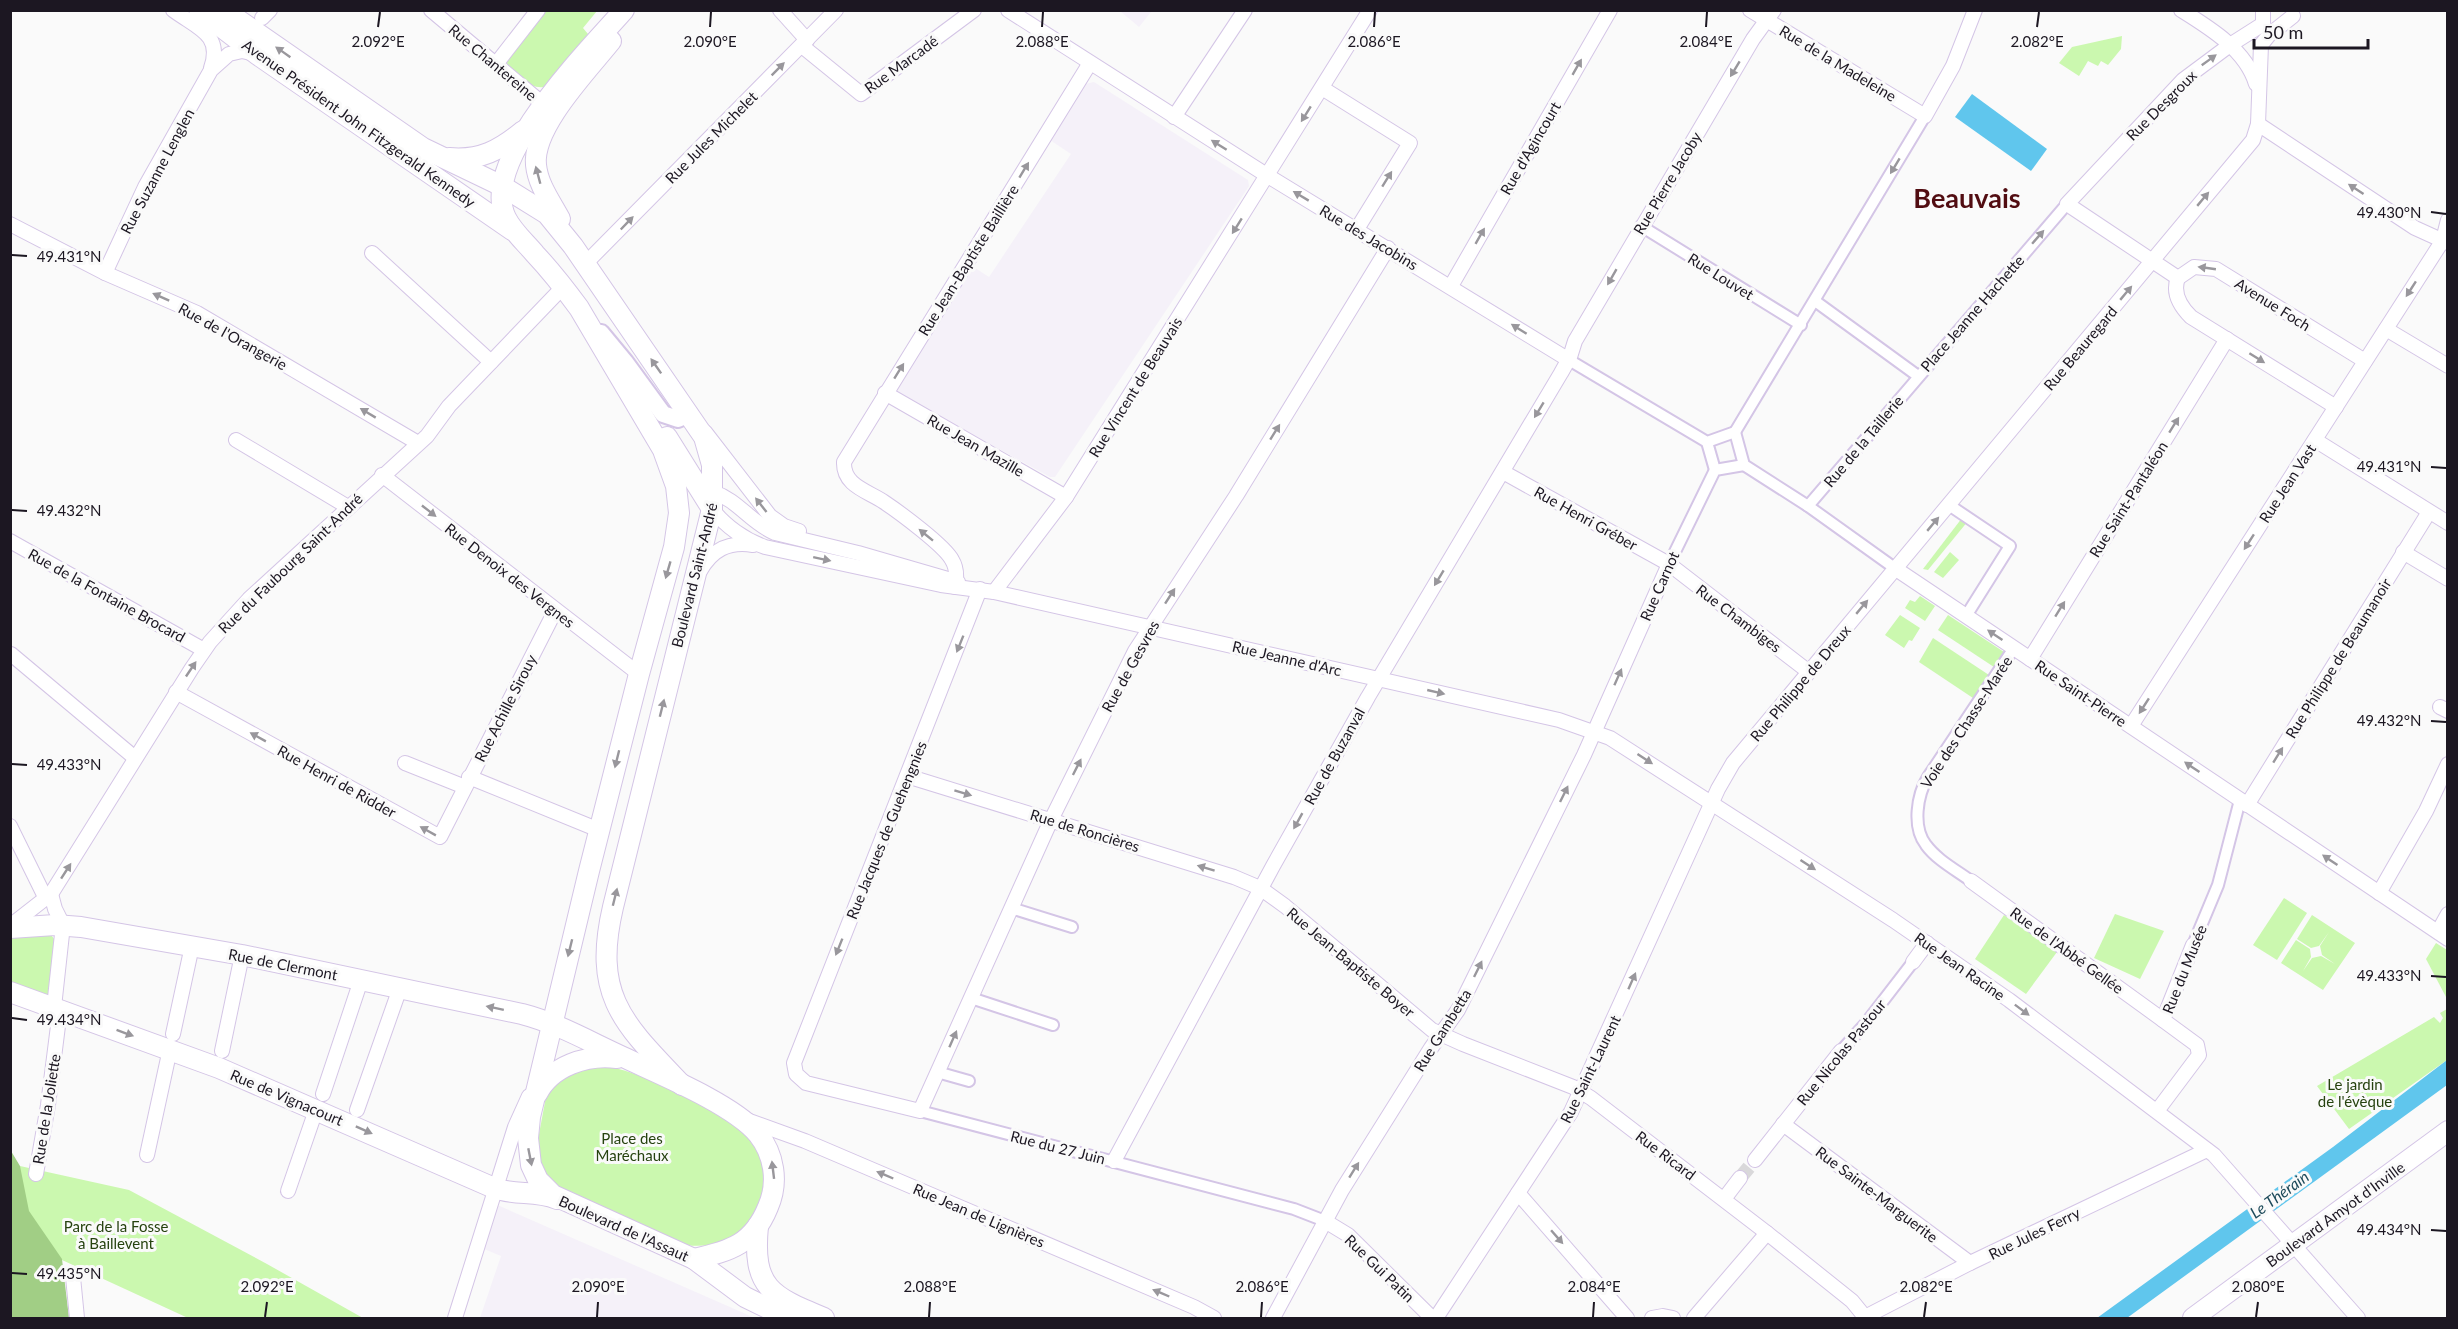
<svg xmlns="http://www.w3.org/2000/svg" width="2458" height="1329" font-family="Lato,sans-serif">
<rect width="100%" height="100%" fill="#fafafa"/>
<g fill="#f5f1f9">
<polygon points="1150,11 1151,12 1139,27 1120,11"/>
<polygon points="1094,82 1248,180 1249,186 1055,477 1050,477 899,394 897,386 972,266 989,277 1071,154 1050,140 1085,84"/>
<polygon points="495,1204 755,1318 480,1318 501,1256 484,1249"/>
</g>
<g fill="#cbf8af">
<path d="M546,11H597L583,28L588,34L549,86C530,92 518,76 505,64L506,62Z"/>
<polygon points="2122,36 2121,49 2108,65 2101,61 2098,66 2088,61 2079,76 2059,63 2072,47"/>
<polygon points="1962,518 1968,521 1928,570 1923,569"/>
<polygon points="1950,552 1959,560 1943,578 1934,572"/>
<polygon points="1920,596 1935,606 1925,621 1905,608 1910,600 1915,602"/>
<polygon points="1900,615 1920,628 1912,641 1909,640 1904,648 1885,635"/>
<polygon points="1948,615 2007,654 1997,669 1938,630"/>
<polygon points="1933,638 1992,677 1976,700 1919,662"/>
<polygon points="2284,898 2307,913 2277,960 2253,945"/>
<polygon points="2115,914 2164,931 2140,979 2094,958"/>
<polygon points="2004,915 2057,952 2026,994 1975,959"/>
<polygon points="2312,915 2355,943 2323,990 2281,963 2296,940 2310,949 2311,957 2303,971 2312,958 2321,956 2335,964 2322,955 2320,946 2329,932 2319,946 2311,948 2297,939"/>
<polygon points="51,935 55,940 49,997 11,986 10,937"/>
<polygon points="2436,943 2447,950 2446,997 2426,959"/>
<polygon points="2447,1009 2447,1060 2349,1129 2317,1086 2434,1017 2440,1023 2443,1018 2440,1013"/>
<path d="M602,1065C641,1072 728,1108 751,1140C786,1190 747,1254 686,1245L559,1188L541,1167L537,1145L547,1091L567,1072Z"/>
<polygon points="20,1166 129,1190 267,1264 363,1318 188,1318 62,1260 11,1318 10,1169"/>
</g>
<polygon fill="#a1ce85" points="11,1151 20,1166 29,1211 62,1259 69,1318 11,1318"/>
<g fill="#60c6ed">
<polygon points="1972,94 2047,149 2031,171 1955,117"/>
<polygon points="2447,1060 2447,1085 2127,1318 2097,1318 2333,1147"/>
</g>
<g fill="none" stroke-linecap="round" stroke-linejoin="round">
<polyline stroke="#d9d8da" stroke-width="14" stroke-dasharray="14 7" stroke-linecap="butt" points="1740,1178 1755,1160"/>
<defs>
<g id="pedestrian">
<polyline points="1641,226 1801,325"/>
<polyline points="1815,301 1918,376"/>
<polyline points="1569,360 1707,442 1735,432"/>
<polyline points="1735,432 1925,116"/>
<polyline points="1735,432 1744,465 1808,506 1896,569"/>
<polyline points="1707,442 1715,470"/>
<polyline points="1949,505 2010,546 1966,616"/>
<polyline points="1808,506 2067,204"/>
<polyline points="1669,564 1715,470 1744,465"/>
<path d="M1971,881C1956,870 1937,860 1926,845C1912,827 1917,795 1928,777L2014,648"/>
<polyline points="1011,908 1072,927"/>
<polyline points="2193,945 2218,885 2240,800"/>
<polyline points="971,998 1053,1025"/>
<polyline points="1841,1051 1866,1023 1913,962"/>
<polyline points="937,1072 969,1081"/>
<polyline points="920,1111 1294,1209 1325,1221"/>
</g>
<g id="minor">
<path d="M173,10C197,28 223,34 211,68"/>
<polyline points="431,10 549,109"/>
<polyline points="780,10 807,40"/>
<polyline points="1008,10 1268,176 1569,360"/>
<polyline points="1750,10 1925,116 1953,66 1975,10"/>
<path d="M2181,10C2210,28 2246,50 2256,84"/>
<polyline points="262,18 270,10"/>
<polyline points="802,46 861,94 974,10"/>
<polyline points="496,64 538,10"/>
<polyline points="1322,88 1410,143 1357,229"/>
<polyline points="1174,117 1245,10"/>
<polyline points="2258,124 2415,228 2448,243"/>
<polyline points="10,224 105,273 197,313 418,443"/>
<polyline points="372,253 491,362"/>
<polyline points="585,264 836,10"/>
<polyline points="105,273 145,187 211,70 229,54 242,51 255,54"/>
<polyline points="2178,278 2067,204 2183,80 2230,45 2263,24 2263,10"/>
<polyline points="1451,286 1610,10"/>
<polyline points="2386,329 2448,366"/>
<polyline points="885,393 1066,497"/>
<path d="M2336,407L2191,317C2180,306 2172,293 2178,278L2194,267L2216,269L2365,361"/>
<polyline points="705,432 770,516 784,526 799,531"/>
<polyline points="236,440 348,507"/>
<polyline points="2315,440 2448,523"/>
<polyline points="1503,472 1669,564 1809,672"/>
<polyline points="382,475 639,674"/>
<path d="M713,492C738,500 751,523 775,533L858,553L958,582"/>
<path d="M712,509C725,526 745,540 765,547L941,585L994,592L1559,720L1610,738L1893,920L2009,1000L2214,1155L2358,1318"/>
<polyline points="10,541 204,650"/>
<polyline points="2403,552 2448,579"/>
<polyline points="1896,569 2448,939"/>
<path d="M700,571C712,550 728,541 753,545"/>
<path d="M955,587C957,577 957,568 952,560C945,546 899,512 884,502C868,491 843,486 844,462L1090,63"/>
<polyline points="980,589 794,1063 796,1074 806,1083 920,1111 1051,820 1135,651 1236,496 1388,248"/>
<polyline points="994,592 1066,497 1370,10"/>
<polyline points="11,654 135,758"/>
<polyline points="2030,659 2227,339"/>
<polyline points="176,692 440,837 555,611"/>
<polyline points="2440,707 2448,711"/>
<polyline points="2131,726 2443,240 2448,220"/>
<polyline points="405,763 465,787"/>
<polyline points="907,776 1234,877 1260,888 1285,906 1432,1030 1463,1044 1573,1087 1591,1098 1767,1233 1852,1301 1865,1317"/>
<polyline points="469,777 599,830"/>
<polyline points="2247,805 2429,512"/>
<polyline points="10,826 46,899"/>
<polyline points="1971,881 2163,1020"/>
<polyline points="2379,893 2426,811 2448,764"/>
<polyline points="51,894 55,909 63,925 54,1007"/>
<polyline points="10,926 51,894 192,668 210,642 249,599 427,436 449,406 564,286"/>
<polyline points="2438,932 2448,914"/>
<polyline points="1913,962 1927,943"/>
<polyline points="173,1034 192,946"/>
<polyline points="222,1051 242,955"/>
<polyline points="323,1094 361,980"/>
<polyline points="357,1110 400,988"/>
<polyline points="2157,1111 2199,1055 2197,1045 2163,1020 2193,945"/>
<polyline points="744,1119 805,1141 1194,1307 1214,1318"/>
<polyline points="1783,1124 1970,1263"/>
<polyline points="147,1155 170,1049"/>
<polyline points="1755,1160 1841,1051"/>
<polyline points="1114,1161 1273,866 1368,697 1561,373 1570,357 1575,341 1753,39 1774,10"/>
<polyline points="36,1174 48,1105 60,1010"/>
<polyline points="288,1191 316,1110"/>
<polyline points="1518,1193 1627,1318"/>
<polyline points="1724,1199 1740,1178"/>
<polyline points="1325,1221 1348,1235 1432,1318"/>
<polyline points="73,1277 77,1318"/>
<polyline points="455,1318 515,1127 529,1096"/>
<polyline points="1273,1318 1342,1190 1431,1048 1458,1010 1584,755 1669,564"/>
<polyline points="1436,1318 1571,1112 1718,789 1733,763 2253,140 2258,124 2261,45 2269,35 2293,16"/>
<polyline points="1652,1318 1663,1316 1673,1318"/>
<polyline points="1694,1318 1767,1233"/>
<polyline points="1863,1318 1970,1263 2207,1150"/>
</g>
<polyline id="tertiary" points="601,333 625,362 663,414 678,419 689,414"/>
<g id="secondary">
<polyline points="199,10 258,55 512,230"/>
<path d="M224,10L423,148L502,186L547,214L573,246L704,437L712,465V509L613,907C592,997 624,1024 682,1085"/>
<path d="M624,10C588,51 478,161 506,218C513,232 526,243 535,254C551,271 565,289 579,308L663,450L676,486L679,513L674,547L639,674L589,871L530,1117L528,1138L531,1165L538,1180L553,1195L694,1259L745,1297L788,1318"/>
<path d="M449,158C480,161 500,150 523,131"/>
<path d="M560,219C551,202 538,185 536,165C532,127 588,70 611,41"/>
<polyline points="667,437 712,509"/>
<path d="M10,928L55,925L81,927L242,955L522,1014C557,1023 590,1042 623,1057C659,1074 733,1104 758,1134C774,1154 779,1182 768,1207C753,1244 731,1251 694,1259"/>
<path d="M10,992L219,1068L494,1188C515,1196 536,1190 557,1199"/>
<path d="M537,1094C551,1066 587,1054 617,1058"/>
<path d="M758,1226C752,1288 771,1296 824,1318"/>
<polyline points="2193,1318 2448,1131"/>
</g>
</defs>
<use href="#pedestrian" stroke="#d4c5e6" stroke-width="14"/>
<use href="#minor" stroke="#d4c5e6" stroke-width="16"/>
<use href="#tertiary" stroke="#d4c5e6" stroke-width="20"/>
<use href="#secondary" stroke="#d4c5e6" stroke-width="22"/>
<use href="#pedestrian" stroke="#fff" stroke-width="10"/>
<use href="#minor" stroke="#fff" stroke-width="14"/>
<use href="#tertiary" stroke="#fff" stroke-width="16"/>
<use href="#secondary" stroke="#fff" stroke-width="20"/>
</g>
<defs><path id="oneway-solid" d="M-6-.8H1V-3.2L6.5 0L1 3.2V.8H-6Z" transform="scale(1.5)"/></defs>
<g fill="#99979c">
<use href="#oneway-solid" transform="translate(283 52) rotate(-145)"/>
<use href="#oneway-solid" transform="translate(2209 60) rotate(-36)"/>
<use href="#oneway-solid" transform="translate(1577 67) rotate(-60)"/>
<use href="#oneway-solid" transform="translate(778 69) rotate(-45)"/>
<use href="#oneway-solid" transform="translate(1735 69) rotate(121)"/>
<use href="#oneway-solid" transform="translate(1306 114) rotate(122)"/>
<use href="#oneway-solid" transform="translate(1219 145) rotate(-148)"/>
<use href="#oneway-solid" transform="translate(1895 166) rotate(121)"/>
<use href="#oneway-solid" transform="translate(1024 170) rotate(-59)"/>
<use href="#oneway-solid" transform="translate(538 175) rotate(-105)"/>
<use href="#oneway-solid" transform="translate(1387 179) rotate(-58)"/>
<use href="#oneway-solid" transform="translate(2356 189) rotate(-147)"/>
<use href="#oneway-solid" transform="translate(1301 196) rotate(-149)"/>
<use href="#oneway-solid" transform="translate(2203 199) rotate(-50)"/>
<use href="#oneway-solid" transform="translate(627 223) rotate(-46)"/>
<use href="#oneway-solid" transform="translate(1237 226) rotate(122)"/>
<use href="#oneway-solid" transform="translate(1480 236) rotate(-60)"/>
<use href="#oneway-solid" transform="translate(2038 237) rotate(-49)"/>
<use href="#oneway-solid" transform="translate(2207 268) rotate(-172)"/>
<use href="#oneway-solid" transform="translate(1612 277) rotate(120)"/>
<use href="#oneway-solid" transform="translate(2411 289) rotate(123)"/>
<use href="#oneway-solid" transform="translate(2126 293) rotate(-50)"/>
<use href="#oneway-solid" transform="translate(161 297) rotate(-156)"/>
<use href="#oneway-solid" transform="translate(1519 329) rotate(-148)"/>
<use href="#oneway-solid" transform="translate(2257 358) rotate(32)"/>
<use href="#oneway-solid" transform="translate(656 366) rotate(-125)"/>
<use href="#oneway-solid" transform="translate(899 371) rotate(-58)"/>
<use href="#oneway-solid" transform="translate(1539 410) rotate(121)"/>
<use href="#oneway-solid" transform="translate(368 413) rotate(-149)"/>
<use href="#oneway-solid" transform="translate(2174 425) rotate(-58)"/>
<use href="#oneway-solid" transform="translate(1275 432) rotate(-58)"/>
<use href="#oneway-solid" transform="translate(761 505) rotate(-128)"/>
<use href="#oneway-solid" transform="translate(429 511) rotate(38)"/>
<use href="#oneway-solid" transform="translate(1933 524) rotate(-50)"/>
<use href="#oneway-solid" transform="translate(926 535) rotate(-141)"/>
<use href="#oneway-solid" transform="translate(2249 542) rotate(123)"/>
<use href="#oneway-solid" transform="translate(822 559) rotate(12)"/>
<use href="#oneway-solid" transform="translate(668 570) rotate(106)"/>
<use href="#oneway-solid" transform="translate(1439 578) rotate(121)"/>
<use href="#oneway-solid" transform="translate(1170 596) rotate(-57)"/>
<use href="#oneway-solid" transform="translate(1862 607) rotate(-50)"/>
<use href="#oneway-solid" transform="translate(2060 609) rotate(-58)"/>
<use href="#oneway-solid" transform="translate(1995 635) rotate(-146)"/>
<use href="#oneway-solid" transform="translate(960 644) rotate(112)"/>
<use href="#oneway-solid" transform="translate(191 669) rotate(-56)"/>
<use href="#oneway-solid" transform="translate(1618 677) rotate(-66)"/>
<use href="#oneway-solid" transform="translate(1436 692) rotate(13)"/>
<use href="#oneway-solid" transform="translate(2144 706) rotate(123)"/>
<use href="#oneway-solid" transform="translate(662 708) rotate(-76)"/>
<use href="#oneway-solid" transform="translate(258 737) rotate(-151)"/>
<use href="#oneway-solid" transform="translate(2278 755) rotate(-58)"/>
<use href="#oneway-solid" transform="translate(617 759) rotate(104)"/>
<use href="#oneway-solid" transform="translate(1645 759) rotate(33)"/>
<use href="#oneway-solid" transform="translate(1077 767) rotate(-63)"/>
<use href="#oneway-solid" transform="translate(2192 767) rotate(-146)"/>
<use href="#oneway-solid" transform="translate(963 793) rotate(17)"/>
<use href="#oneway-solid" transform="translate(1564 794) rotate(-64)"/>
<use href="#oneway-solid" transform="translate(1298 821) rotate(119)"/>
<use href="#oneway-solid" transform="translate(428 831) rotate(-151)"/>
<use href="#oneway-solid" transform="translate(2330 860) rotate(-146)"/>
<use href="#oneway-solid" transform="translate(1808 865) rotate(33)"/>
<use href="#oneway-solid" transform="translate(1206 868) rotate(-163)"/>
<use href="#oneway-solid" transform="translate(66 871) rotate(-57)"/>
<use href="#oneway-solid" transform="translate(615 897) rotate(-76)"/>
<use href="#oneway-solid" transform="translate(839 947) rotate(112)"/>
<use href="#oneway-solid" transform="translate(570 948) rotate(104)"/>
<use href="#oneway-solid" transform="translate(1478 969) rotate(-64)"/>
<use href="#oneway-solid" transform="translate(1632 981) rotate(-66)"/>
<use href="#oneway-solid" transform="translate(495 1008) rotate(-168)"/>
<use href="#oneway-solid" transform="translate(2022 1010) rotate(37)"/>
<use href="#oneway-solid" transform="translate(125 1033) rotate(20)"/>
<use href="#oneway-solid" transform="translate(953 1039) rotate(-66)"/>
<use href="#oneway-solid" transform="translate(364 1130) rotate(24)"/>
<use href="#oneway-solid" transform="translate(530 1157) rotate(79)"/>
<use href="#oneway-solid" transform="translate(773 1170) rotate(-97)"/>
<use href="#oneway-solid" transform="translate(1354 1170) rotate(-58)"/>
<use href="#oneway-solid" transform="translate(885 1175) rotate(-157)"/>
<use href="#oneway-solid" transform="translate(1557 1237) rotate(49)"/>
<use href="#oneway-solid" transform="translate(1161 1293) rotate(-157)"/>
</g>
<path fill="none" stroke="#1c1722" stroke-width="2" d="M378,27L380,12M710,27L711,12M1042,27L1043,12M1374,27L1375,12M1706,27L1707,12M2037,27L2039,12M2431,212L2446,214M12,255L27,256M2431,467L2446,468M12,510L27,511M2431,721L2446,722M12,764L27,765M2431,976L2446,977M12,1018L27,1020M2431,1230L2446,1231M12,1273L27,1274M265,1317L267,1302M597,1317L598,1302M929,1317L930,1302M1261,1317L1262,1302M1593,1317L1594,1302M1924,1317L1926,1302M2256,1317L2258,1302"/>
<g text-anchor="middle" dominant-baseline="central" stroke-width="6" stroke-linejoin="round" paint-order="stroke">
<g font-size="15" fill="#1c1722" stroke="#fafafa">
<text transform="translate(493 62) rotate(40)">Rue Chantereine</text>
<text transform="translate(1838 63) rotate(31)">Rue de la Madeleine</text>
<text transform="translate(901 64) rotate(-36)">Rue Marcadé</text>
<text transform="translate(2161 105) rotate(-45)">Rue Desgroux</text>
<text transform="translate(359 123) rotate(35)">Avenue Président John Fitzgerald Kennedy</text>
<text transform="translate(711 137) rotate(-45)">Rue Jules Michelet</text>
<text transform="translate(1530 148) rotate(-60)">Rue d'Agincourt</text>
<text transform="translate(157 171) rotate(-62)">Rue Suzanne Lenglen</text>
<text transform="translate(1667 183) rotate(-59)">Rue Pierre Jacoby</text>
<text transform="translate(1369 237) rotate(31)">Rue des Jacobins</text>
<text transform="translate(968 260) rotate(-58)">Rue Jean-Baptiste Baillière</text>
<text transform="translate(1721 276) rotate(32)">Rue Louvet</text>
<text transform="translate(2273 304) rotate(32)">Avenue Foch</text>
<text transform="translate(1972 313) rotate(-49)">Place Jeanne Hachette</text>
<text transform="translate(233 336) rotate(29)">Rue de l'Orangerie</text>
<text transform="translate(2080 348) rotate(-50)">Rue Beauregard</text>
<text transform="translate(1135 387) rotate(-58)">Rue Vincent de Beauvais</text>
<text transform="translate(1863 441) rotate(-50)">Rue de la Taillerie</text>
<text transform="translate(976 445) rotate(30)">Rue Jean Mazille</text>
<text transform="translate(2287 483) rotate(-57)">Rue Jean Vast</text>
<text transform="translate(2128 499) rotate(-58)">Rue Saint-Pantaléon</text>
<text transform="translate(1586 518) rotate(29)">Rue Henri Gréber</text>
<text transform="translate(290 563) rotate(-44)">Rue du Faubourg Saint-André</text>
<text transform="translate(510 575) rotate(38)">Rue Denoix des Vergnes</text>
<text transform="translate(694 575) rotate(-76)">Boulevard Saint-André</text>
<text transform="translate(1659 586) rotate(-66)">Rue Carnot</text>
<text transform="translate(107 595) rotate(29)">Rue de la Fontaine Brocard</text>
<text transform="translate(1739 618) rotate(37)">Rue Chambiges</text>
<text transform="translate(1287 658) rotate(13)">Rue Jeanne d'Arc</text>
<text transform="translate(2338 658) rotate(-58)">Rue Philippe de Beaumanoir</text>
<text transform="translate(1130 666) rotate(-61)">Rue de Gesvres</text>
<text transform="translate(1800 683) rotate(-50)">Rue Philippe de Dreux</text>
<text transform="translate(2081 693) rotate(34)">Rue Saint-Pierre</text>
<text transform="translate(505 708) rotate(-63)">Rue Achille Sirouy</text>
<text transform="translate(1966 722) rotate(-57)">Voie des Chasse-Marée</text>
<text transform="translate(1334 756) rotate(-61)">Rue de Buzanval</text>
<text transform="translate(337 781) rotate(29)">Rue Henri de Ridder</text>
<text transform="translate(886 830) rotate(-68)">Rue Jacques de Guehengnies</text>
<text transform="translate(1085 830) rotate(17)">Rue de Roncières</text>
<text transform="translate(2067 950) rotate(36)">Rue de l'Abbé Gellée</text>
<text transform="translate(1351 962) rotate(40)">Rue Jean-Baptiste Boyer</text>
<text transform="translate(283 964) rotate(11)">Rue de Clermont</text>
<text transform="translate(1960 966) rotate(35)">Rue Jean Racine</text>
<text transform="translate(2184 969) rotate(-68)">Rue du Musée</text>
<text transform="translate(1442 1030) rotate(-58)">Rue Gambetta</text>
<text transform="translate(1841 1052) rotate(-51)">Rue Nicolas Pastour</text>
<text transform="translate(1590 1069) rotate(-64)">Rue Saint-Laurent</text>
<text transform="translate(287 1097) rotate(23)">Rue de Vignacourt</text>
<text transform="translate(46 1109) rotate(-81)">Rue de la Joliette</text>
<text transform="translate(1058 1147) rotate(14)">Rue du 27 Juin</text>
<text transform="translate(1666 1155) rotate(37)">Rue Ricard</text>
<text transform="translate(1877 1194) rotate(37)">Rue Sainte-Marguerite</text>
<text transform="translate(2335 1214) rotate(-36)">Boulevard Amyot d'Inville</text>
<text transform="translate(979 1215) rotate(23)">Rue Jean de Lignières</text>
<text transform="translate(624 1228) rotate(24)">Boulevard de l'Assaut</text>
<text transform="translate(2034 1233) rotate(-26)">Rue Jules Ferry</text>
<text transform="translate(1380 1268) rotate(44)">Rue Gui Patin</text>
</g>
<g font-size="15" fill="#26420f" stroke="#fafafa">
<text x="2355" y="1084">Le jardin<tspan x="2355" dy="17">de l'évèque</tspan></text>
<text x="632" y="1138">Place des<tspan x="632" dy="17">Maréchaux</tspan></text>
<text x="116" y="1226">Parc de la Fosse<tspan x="116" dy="17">à Baillevent</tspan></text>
</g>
<g font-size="16" font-style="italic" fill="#1e4b5b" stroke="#fafafa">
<text transform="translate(2279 1194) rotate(-36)">Le Thérain</text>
</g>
<g font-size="27" font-weight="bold" fill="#510c11" stroke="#fafafa">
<text x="1967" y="197">Beauvais</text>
</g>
</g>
<g font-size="15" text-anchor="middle" fill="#1c1722" stroke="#fafafa" stroke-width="6" stroke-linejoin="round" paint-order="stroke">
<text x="378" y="47">2.092°E</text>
<text x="710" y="47">2.090°E</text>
<text x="1042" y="47">2.088°E</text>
<text x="1374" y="47">2.086°E</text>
<text x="1706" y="47">2.084°E</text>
<text x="2037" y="47">2.082°E</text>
<text x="2389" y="218">49.430°N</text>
<text x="69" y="262">49.431°N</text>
<text x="2389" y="472">49.431°N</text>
<text x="69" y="516">49.432°N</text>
<text x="2389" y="726">49.432°N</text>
<text x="69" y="770">49.433°N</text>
<text x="2389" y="981">49.433°N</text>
<text x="69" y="1025">49.434°N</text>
<text x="2389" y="1235">49.434°N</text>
<text x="69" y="1279">49.435°N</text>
<text x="267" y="1292">2.092°E</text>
<text x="598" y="1292">2.090°E</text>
<text x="930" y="1292">2.088°E</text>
<text x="1262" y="1292">2.086°E</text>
<text x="1594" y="1292">2.084°E</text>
<text x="1926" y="1292">2.082°E</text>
<text x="2258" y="1292">2.080°E</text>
</g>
<rect width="2458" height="1329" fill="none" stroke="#1c1722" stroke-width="24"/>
<path d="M2254 39v9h114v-9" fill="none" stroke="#1c1722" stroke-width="3"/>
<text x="2263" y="39" font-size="18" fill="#1c1722" stroke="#fafafa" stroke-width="4.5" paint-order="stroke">50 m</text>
</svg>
